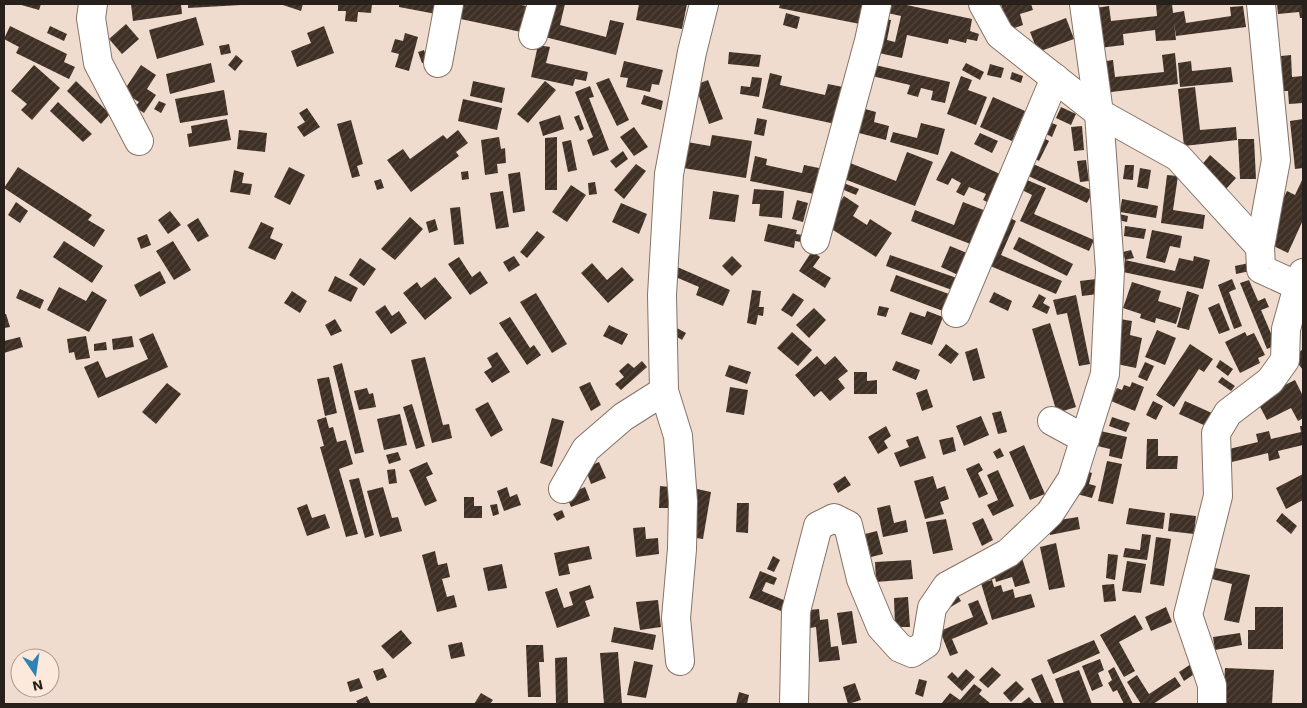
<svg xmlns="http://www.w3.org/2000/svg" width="1307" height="708" font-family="'Work Sans',sans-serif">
<defs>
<pattern id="building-hatch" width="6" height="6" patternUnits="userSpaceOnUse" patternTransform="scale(1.25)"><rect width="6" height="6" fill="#3f3026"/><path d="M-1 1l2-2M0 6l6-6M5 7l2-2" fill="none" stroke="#52453c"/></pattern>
</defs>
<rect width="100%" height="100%" fill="#f0dcce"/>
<g fill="url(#building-hatch)">
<polygon points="18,4 41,4 39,10"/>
<polygon points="131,4 181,4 182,14 133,21"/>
<polygon points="188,4 241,4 241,5 188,8"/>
<polygon points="280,4 303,4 301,11"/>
<polygon points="338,4 372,4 371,13 358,12 357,22 345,21 346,11 338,11"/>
<polygon points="399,4 438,4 436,14 399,7"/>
<polygon points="459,4 516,4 532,7 526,33 456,18"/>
<polygon points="550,4 565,4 560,25 606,37 610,20 624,23 616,55 541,36"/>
<polygon points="639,4 687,4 682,29 636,20"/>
<polygon points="780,4 864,4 860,24 779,8"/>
<polygon points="885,4 902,4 972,19 970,31 979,34 977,41 967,39 966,43 949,39 948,44 907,35 902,58 874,52 882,18 891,20 887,40 895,42 901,16 883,12"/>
<polygon points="1001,4 1031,4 1033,10 1020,14 1023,25 1009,30"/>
<polygon points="1156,4 1172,4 1173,13 1184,11 1186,23 1231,16 1230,7 1243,6 1246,27 1176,36 1174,23 1176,40 1156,41 1155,30 1123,34 1124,45 1099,48 1095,8 1109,6 1111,21 1157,16"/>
<polygon points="1277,4 1303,4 1303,18 1300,18 1299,12 1278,14"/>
<polygon points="786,13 800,17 797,29 783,25"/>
<polygon points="196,17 204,45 157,59 149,30"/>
<polygon points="1066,18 1074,39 1038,52 1030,32"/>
<polygon points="126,24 139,39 122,54 109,39"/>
<polygon points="10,26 67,54 64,62 75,67 69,79 16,53 19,47 4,39"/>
<polygon points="50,26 67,34 64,41 47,33"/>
<polygon points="324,26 334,53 297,67 291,51 311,43 307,33"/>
<polygon points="405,33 418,37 409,71 395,67 399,54 391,52 395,39 403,41"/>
<polygon points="229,44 231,53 221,55 219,46"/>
<polygon points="538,45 550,47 546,63 588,72 586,81 575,79 573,86 531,77"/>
<polygon points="424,50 428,62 422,63 418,52"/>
<polygon points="729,52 761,55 759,67 728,64"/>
<polygon points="1175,53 1178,84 1103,93 1099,62 1113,60 1115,77 1164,72 1162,55"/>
<polygon points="236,55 243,61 235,71 228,65"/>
<polygon points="1291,55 1292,77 1303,76 1303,103 1289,104 1288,91 1283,91 1281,56"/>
<polygon points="624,61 663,70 659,85 652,84 650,92 626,87 628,78 620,77"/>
<polygon points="1191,61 1192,71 1231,67 1233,82 1180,87 1178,63"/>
<polygon points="211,63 215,82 170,94 166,74"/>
<polygon points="966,63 984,72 980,80 962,70"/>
<polygon points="990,64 1004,68 1001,78 987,75"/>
<polygon points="34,65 60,88 32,120 21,110 27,104 11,91"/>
<polygon points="141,65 156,75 147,89 156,95 144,113 135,107 139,102 123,92"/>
<polygon points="875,65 950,82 945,103 931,100 933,91 921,88 918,97 907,94 910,85 872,76"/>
<polygon points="1012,72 1023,76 1021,83 1010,79"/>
<polygon points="770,73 782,76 780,85 825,95 828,84 843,87 835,124 762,108"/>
<polygon points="961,76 972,80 968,90 987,97 976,125 947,114"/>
<polygon points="752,77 762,78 759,97 740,94 741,86 750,87"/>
<polygon points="609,78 629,120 617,126 596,83"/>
<polygon points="708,80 723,119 709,124 695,85"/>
<polygon points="76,81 110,114 101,124 67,91"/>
<polygon points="473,81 505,88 502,103 470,96"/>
<polygon points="545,81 556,90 528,123 517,114"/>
<polygon points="590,86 594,97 589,98 609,150 593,156 587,140 593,137 575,92"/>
<polygon points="1195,87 1200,130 1236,127 1237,140 1184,146 1178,89"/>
<polygon points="224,90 228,115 180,123 175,99"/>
<polygon points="644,95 663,101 661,110 641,104"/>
<polygon points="993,97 1025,111 1012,141 980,127"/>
<polygon points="463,99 502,108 497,130 458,121"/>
<polygon points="159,101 166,104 161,113 154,109"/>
<polygon points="58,102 92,134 83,142 50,111"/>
<polygon points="1061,107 1076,114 1071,125 1056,118"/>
<polygon points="307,108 320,127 304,137 297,127 305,122 299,113"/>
<polygon points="865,109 876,112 874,122 889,126 886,140 859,133"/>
<polygon points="560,115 564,129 543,136 539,122"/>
<polygon points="579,115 584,129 580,131 574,117"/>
<polygon points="757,118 767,120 764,136 754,134"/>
<polygon points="227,119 231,140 189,147 187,134 192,133 191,126"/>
<polygon points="1303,119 1303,168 1295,169 1290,121"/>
<polygon points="351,120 363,164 357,166 360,176 352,178 337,124"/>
<polygon points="1049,122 1057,125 1052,137 1044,133"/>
<polygon points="921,123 945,129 938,155 890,142 893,132 917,138"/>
<polygon points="1082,126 1084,150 1074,151 1071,127"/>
<polygon points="634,127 648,147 634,156 620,137"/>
<polygon points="239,130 267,133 265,152 237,149"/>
<polygon points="458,130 468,143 456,152 459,156 411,192 387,160 403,149 410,159 443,135 447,139"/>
<polygon points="980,133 998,141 992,153 974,144"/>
<polygon points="712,135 752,141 746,178 683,168 687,142 710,146"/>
<polygon points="1040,136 1049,141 1039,161 1030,156"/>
<polygon points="499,137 501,149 505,148 506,163 497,164 498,173 485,175 481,140"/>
<polygon points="557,137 557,190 545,190 545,138"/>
<polygon points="1238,139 1254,139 1256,179 1240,179"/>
<polygon points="571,140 577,170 568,172 562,142"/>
<polygon points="623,151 628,159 616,168 610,161"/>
<polygon points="951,151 1002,175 989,203 983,200 986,194 969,187 964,196 956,192 961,183 952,178 948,185 936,180"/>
<polygon points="907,152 933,162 915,206 844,179 850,163 896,181"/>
<polygon points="1210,155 1236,178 1226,189 1200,167"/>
<polygon points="755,156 767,159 766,165 802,173 804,165 819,168 814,194 750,181"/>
<polygon points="1086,160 1089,181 1080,182 1077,161"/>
<polygon points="1029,162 1093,191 1087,203 1024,174"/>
<polygon points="636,164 646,171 624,199 614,190"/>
<polygon points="1125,165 1134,165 1133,180 1123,179"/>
<polygon points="18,167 92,215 88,220 105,230 94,247 4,188"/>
<polygon points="289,167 305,175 290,205 274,197"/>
<polygon points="1140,168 1151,170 1148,189 1137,187"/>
<polygon points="234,170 244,173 242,183 252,184 250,195 230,192"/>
<polygon points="468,171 469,179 462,180 461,172"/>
<polygon points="520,172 525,211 513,213 508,174"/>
<polygon points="1167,175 1178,176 1173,210 1205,215 1203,229 1161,223"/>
<polygon points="1020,177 1046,188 1034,214 1094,240 1089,251 1020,221 1032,195 1016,187"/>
<polygon points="1303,178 1303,220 1288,253 1263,241 1287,191 1295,195"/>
<polygon points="381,179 384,188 377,190 374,181"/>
<polygon points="595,182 597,194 589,195 588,183"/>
<polygon points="841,182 859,189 856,195 839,188"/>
<polygon points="571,185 586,195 567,222 552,212"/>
<polygon points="754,189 784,191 782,218 759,216 760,204 752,204"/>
<polygon points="503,191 509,227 496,229 490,193"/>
<polygon points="713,191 739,195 735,222 709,219"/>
<polygon points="844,196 859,206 853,216 867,225 870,219 892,233 876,257 825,225"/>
<polygon points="1122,199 1158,206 1156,218 1120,212"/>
<polygon points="797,200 808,203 803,222 792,219"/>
<polygon points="16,202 28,211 20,223 8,215"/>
<polygon points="963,202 986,211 973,245 911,221 915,210 954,225"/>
<polygon points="621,203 647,214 639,234 612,222"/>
<polygon points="460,207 464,244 454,245 450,208"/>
<polygon points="170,211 181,225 168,234 158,220"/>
<polygon points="1002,214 1016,221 1001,255 1062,281 1056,294 981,262"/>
<polygon points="1119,214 1128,216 1127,222 1118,220"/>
<polygon points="410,217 423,229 395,260 381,249"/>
<polygon points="198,218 209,236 198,242 187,225"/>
<polygon points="435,219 438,230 429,233 426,222"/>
<polygon points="261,222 274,228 270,238 283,244 275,260 248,248"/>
<polygon points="768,224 797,230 796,234 803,235 801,242 795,241 794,248 764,241"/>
<polygon points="1125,226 1146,229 1144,239 1124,236"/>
<polygon points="1152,230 1182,236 1180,248 1170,246 1165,263 1146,258"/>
<polygon points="537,231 545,237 527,258 520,252"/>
<polygon points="147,234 151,245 141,249 137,238"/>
<polygon points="1019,237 1073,264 1067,276 1013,249"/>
<polygon points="64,241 103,266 92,283 53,257"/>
<polygon points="173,241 191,270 174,280 156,251"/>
<polygon points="950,246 967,253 958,275 941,267"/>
<polygon points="1131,250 1134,258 1125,260 1123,252"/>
<polygon points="812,251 820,257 813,267 831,278 825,288 799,271"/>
<polygon points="890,255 957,278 952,290 886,266"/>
<polygon points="514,256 520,265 509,272 503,262"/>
<polygon points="732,256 742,266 732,276 722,266"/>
<polygon points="1194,256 1210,260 1203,289 1123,272 1125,260 1175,271 1179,258 1193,261"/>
<polygon points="459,257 472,277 480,271 488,283 470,295 448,264"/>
<polygon points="360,258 376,269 364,286 349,275"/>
<polygon points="592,263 607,280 622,267 634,280 608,303 581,273"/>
<polygon points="1249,263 1250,271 1236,274 1235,266"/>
<polygon points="675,266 730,290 723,306 696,295 699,287 671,275"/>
<polygon points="160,271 166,283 140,297 134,285"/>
<polygon points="896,275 949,294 943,311 890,291"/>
<polygon points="335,276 358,288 351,302 328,291"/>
<polygon points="435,277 452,298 425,320 403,293 417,282 421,288"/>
<polygon points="1096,279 1098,294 1082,296 1080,281"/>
<polygon points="1232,279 1236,289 1229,292 1242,326 1234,329 1218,285"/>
<polygon points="1249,280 1258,301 1265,298 1269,307 1261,310 1276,345 1267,349 1240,283"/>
<polygon points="1132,282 1161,291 1158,301 1181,308 1176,324 1156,318 1155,323 1140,318 1141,314 1123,308"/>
<polygon points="59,287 86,301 92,291 107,300 89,332 47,310"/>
<polygon points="20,289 44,300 40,309 16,298"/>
<polygon points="752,290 761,291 759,307 764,307 763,316 758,315 756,325 747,323"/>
<polygon points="292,291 307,301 300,313 284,303"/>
<polygon points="1187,291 1199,295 1189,330 1177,327"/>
<polygon points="994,292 1012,301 1008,311 989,302"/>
<polygon points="536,293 567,344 552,353 520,302"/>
<polygon points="793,293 804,300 792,317 781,310"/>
<polygon points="1039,294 1046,298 1043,303 1050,307 1047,314 1032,307"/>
<polygon points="1076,295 1090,364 1079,366 1067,313 1057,315 1053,300"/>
<polygon points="1219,303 1230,330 1219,334 1208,308"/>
<polygon points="385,305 392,316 399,311 407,323 391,334 375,312"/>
<polygon points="879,306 889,308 886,317 877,315"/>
<polygon points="814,308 826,320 809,338 796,325"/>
<polygon points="927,311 943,317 932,345 901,334 910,312 925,317"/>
<polygon points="4,314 6,314 10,327 4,328"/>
<polygon points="510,317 530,348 534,345 541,355 527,365 499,323"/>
<polygon points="335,319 342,331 331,336 325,325"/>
<polygon points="1120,319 1132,321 1130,335 1142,338 1136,368 1112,363"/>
<polygon points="1050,323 1076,407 1057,413 1032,329"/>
<polygon points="609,325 628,334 622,345 603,336"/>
<polygon points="675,327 686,333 682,340 671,333"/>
<polygon points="1157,330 1176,338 1165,365 1145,357"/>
<polygon points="792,332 812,350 798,366 777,348"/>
<polygon points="1245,332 1247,336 1254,333 1265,355 1258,358 1260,363 1240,373 1225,342"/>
<polygon points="153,333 168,367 98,398 84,367 98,361 106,378 148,359 139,339"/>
<polygon points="86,336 90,358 76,360 74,352 69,353 67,339"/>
<polygon points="132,336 134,347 113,350 112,339"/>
<polygon points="20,337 23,347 4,353 4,341"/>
<polygon points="106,342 107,350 94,351 94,344"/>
<polygon points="946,344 959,354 951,364 938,355"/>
<polygon points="1190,344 1213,359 1204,372 1199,369 1174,407 1156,395"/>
<polygon points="977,348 985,378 973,381 965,352"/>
<polygon points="1303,349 1303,370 1293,357"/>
<polygon points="497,352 510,372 492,383 484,372 492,367 487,358"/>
<polygon points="817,356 825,365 835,356 848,371 838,379 845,388 830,401 821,391 814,397 795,375"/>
<polygon points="425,357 443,425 449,424 452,438 432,443 411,360"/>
<polygon points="1220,360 1233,369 1228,376 1216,367"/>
<polygon points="642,361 647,367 621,390 615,384 624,377 619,371 628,363 634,368"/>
<polygon points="896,361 920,370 916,380 892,370"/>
<polygon points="1145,362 1154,366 1147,381 1138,377"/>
<polygon points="342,363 364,452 355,454 333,366"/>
<polygon points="729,365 751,372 747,384 725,376"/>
<polygon points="854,372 867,372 867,381 877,380 877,394 854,394"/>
<polygon points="329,377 337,413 325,416 317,379"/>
<polygon points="1222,377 1235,386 1231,391 1218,382"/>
<polygon points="1295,380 1303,396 1303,418 1298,421 1291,408 1267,420 1256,399"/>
<polygon points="590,382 601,405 591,411 579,387"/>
<polygon points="1132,382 1144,387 1135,411 1111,401 1117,388 1122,390 1124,385 1130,387"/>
<polygon points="167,383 181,394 156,424 142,412"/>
<polygon points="730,387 748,390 744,415 726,412"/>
<polygon points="367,388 369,394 373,393 376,407 359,410 354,391"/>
<polygon points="927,389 933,407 922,411 916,393"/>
<polygon points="1153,401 1163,406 1156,420 1146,415"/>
<polygon points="1185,401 1212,413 1206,426 1179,414"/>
<polygon points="488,402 503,430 491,437 475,409"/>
<polygon points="412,404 425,446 416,449 403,407"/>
<polygon points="1001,411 1007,432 998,434 992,413"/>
<polygon points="400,414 407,445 384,450 377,419"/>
<polygon points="981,416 989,435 964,446 956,426"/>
<polygon points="326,417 329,428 333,427 337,442 346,440 353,464 339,469 358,534 346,537 320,447 324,446 317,420"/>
<polygon points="1112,417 1130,423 1126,432 1109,426"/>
<polygon points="552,418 564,421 552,467 540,463"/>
<polygon points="886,426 891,436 884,441 888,448 878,454 868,437"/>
<polygon points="1300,426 1303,426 1303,445 1278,451 1280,458 1269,461 1268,453 1232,462 1229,449 1258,442 1256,434 1269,431 1271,439 1301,432"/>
<polygon points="1096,430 1127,437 1122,459 1109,456 1110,449 1093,445"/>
<polygon points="918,436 926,458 900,467 894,453 909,447 906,440"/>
<polygon points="953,437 956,451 943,455 939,440"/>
<polygon points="1147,439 1158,439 1158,456 1178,456 1177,469 1146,469"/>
<polygon points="1024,445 1045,494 1030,500 1009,452"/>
<polygon points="1000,448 1004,456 997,459 993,452"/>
<polygon points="398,452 401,460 389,464 386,455"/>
<polygon points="1107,461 1122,464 1113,504 1098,501"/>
<polygon points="427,462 433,474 426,477 437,501 425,506 409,470"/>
<polygon points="599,462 606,478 591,484 585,468"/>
<polygon points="979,463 983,470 978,473 988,494 979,498 966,469"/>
<polygon points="395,469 397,483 389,484 387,470"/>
<polygon points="1080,469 1092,473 1089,484 1096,486 1092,498 1073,493"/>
<polygon points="998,470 1014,506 993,516 987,505 998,500 987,475"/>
<polygon points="1303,474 1303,500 1286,509 1276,488"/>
<polygon points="845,476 851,485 838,493 833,484"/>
<polygon points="933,476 937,489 945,486 949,499 940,502 944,514 925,519 914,481"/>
<polygon points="359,478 374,535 365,538 349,480"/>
<polygon points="660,486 670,487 669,508 659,508"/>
<polygon points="383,487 392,518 398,517 402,531 380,537 367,491"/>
<polygon points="507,487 510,497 517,494 521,505 504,511 497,491"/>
<polygon points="585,487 590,500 571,507 566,495"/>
<polygon points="697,489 711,492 703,539 689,537"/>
<polygon points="464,497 474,497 474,506 482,506 482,518 464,518"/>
<polygon points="737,503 749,503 748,533 736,532"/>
<polygon points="307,504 312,518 325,514 330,528 307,536 297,508"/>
<polygon points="497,504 499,514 493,516 490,505"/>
<polygon points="890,505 894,523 906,520 908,532 883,537 877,508"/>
<polygon points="1129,508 1165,513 1163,529 1126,524"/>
<polygon points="562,510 565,517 557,521 553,514"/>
<polygon points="1170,513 1196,516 1194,534 1168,531"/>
<polygon points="1282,513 1297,526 1291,534 1276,521"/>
<polygon points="1078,517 1080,529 1050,535 1047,522"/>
<polygon points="983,518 993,540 982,546 972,523"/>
<polygon points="946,519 953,550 933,554 926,522"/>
<polygon points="645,527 646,539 658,538 659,554 636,557 633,528"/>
<polygon points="877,531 883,554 871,557 865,534"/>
<polygon points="1142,534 1151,535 1147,560 1123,557 1125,548 1140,550"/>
<polygon points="1156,537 1171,539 1164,586 1150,584"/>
<polygon points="1056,543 1065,587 1049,590 1040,547"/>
<polygon points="589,546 592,559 568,564 570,574 559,576 554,553"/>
<polygon points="435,551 438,565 447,563 450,577 442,579 447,597 454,595 457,607 437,612 422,555"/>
<polygon points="1108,554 1118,555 1115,580 1106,578"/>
<polygon points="773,556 780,560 774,572 767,569"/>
<polygon points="1022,558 1030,583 1015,587 1012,577 996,582 995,578 991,580 987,569"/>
<polygon points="911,560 913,579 876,582 875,562"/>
<polygon points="1127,561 1146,564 1141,593 1122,591"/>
<polygon points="502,564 507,588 488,591 483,568"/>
<polygon points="1215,568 1250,575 1239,623 1224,620 1232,584 1212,579"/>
<polygon points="760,571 777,578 774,585 766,582 762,591 786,601 781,611 749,598"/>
<polygon points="992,580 994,587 1001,585 1003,592 1013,589 1015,598 1031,594 1035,607 992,620 981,583"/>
<polygon points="1114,584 1116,601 1104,602 1102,585"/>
<polygon points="590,585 594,598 585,601 590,616 557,628 545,592 557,588 564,608 573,605 569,592"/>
<polygon points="957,594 961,601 949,608 945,601"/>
<polygon points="908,597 910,627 895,627 894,598"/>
<polygon points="658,600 661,627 640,630 636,602"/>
<polygon points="978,600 988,624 952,639 958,653 950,656 940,631 973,617 968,604"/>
<polygon points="1166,607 1172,622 1151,631 1145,617"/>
<polygon points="1255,607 1283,607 1283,649 1248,649 1248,630 1255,630"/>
<polygon points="819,609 820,620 828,619 831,647 838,646 840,660 819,662 816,627 810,628 809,610"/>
<polygon points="852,611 857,643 842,645 837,613"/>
<polygon points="1135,615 1143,629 1119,642 1135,671 1124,677 1100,635"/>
<polygon points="614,627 656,635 653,650 611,642"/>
<polygon points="401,630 412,643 393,659 381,646"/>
<polygon points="1240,633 1242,645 1215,650 1213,637"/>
<polygon points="1094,640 1100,653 1053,674 1047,660"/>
<polygon points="462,642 465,656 451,659 448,645"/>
<polygon points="526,645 543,645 544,662 539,662 541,697 528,697"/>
<polygon points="618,652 622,704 604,704 600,653"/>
<polygon points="567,657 568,704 556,704 555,658"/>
<polygon points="1100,659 1104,670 1098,673 1103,686 1092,691 1082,666"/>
<polygon points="634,661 653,665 646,698 627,695"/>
<polygon points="1191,664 1196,673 1184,681 1179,672"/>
<polygon points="992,667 1001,675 988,688 979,680"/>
<polygon points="1114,667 1133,704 1124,704 1117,690 1113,692 1108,683 1112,680 1108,671"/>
<polygon points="383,668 387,677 377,681 373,671"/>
<polygon points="1225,668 1274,670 1272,704 1223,703"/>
<polygon points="966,669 975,677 962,691 947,677 952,672 958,678"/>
<polygon points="1079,670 1092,704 1064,704 1055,679"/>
<polygon points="1042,674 1055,704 1042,704 1031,679"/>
<polygon points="1137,675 1149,694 1175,677 1181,686 1153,704 1141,704 1127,682"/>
<polygon points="359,678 363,688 350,692 347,682"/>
<polygon points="919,679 927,681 923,697 915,694"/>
<polygon points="1016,681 1024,689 1011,702 1003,693"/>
<polygon points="855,683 861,700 848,704 843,687"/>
<polygon points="974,684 982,690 979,694 990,703 988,704 941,704 950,693 960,700"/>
<polygon points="739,692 749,695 747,704 736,704"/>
<polygon points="481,693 493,700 490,704 474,704"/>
<polygon points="367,696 371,704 358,704 356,701"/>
<polygon points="1029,697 1035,704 1020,704"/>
</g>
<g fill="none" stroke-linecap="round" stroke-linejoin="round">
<defs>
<g id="minor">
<polyline points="93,4 91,18 98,63 139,141"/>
<polyline points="983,4 1000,35 1099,113 1178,157 1260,247 1261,269 1298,286"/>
<polyline points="533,35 542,4"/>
<polyline points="438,63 449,4"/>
<polyline points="815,240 869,41 877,4"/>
<polyline points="1260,247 1276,160 1261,4"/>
<polyline points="956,313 1055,78"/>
<polyline points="1052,421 1085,439"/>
<polyline points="563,489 586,449 623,417 664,391"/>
<polyline points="680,661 676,618 682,549 683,501 678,436 664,391 662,295 669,174 692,52 704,4"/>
<polyline points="794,704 796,611 818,526 834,518 848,525 861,579 881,627 900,648 912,653 926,644 932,608 947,586 1008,553 1050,513 1072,479 1105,374 1110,270 1099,113 1084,4"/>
<polyline points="1212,704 1212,685 1188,615 1218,496 1216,433 1228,413 1270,381 1285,360 1286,329 1298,286 1303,273"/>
</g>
</defs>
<use href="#minor" stroke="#847366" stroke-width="30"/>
<use href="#minor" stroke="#fff" stroke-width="28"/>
</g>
<rect width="1307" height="708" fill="none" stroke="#27201b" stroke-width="10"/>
<g transform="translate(35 673) rotate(167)"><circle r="24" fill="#fde9db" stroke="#a7998e"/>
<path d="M0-4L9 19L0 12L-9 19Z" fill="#2e83b3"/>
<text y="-8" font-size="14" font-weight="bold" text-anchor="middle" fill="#27201b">N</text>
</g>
</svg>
